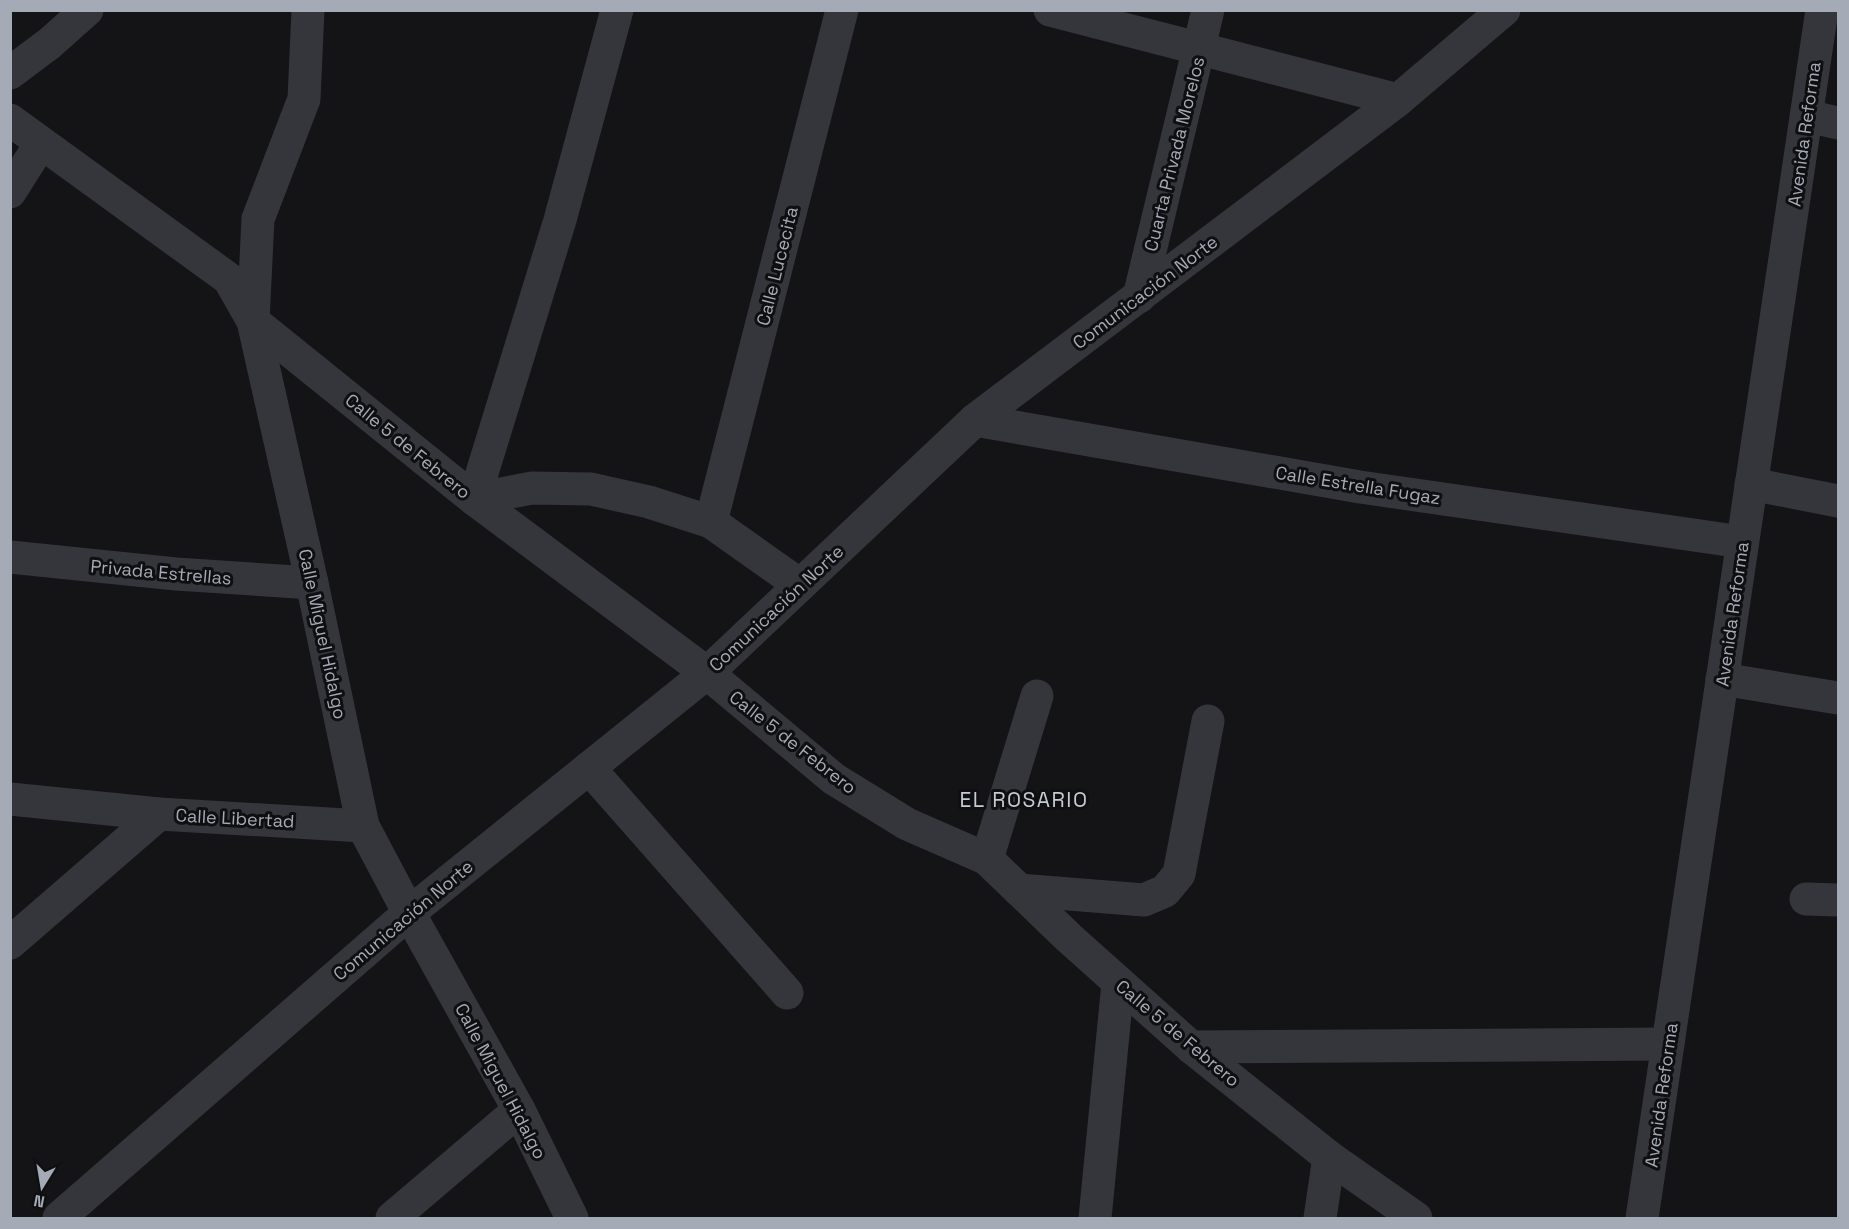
<svg xmlns="http://www.w3.org/2000/svg" width="1849" height="1229" font-family="'Space Grotesk',sans-serif">
<rect width="100%" height="100%" fill="#141416"/>
<g fill="none" stroke-linecap="round" stroke-linejoin="round">
<g stroke="#35363b" stroke-width="33">
<polyline points="308,10 304,99 258,219 253,321 312,583 363,826 409,913 519,1110 572,1218"/>
<polyline points="617,10 560,220 474,499 532,488 591,489 649,502 711,522 800,585"/>
<polyline points="1050,10 1398,100"/>
<polyline points="10,73 50,43 87,10"/>
<polyline points="1807,116 1838,123"/>
<polyline points="10,120 229,279 253,321 474,499 707,673 834,779 907,824 987,859 1068,937 1191,1047 1329,1157 1416,1218"/>
<polyline points="10,192 41,143"/>
<polyline points="1139,297 1208,10"/>
<polyline points="975,420 1360,487 1742,542"/>
<polyline points="1751,484 1838,501"/>
<polyline points="711,522 842,10"/>
<polyline points="10,557 176,574 312,583"/>
<polyline points="1722,679 1838,698"/>
<polyline points="589,768 787,993"/>
<polyline points="10,799 159,814 363,826"/>
<polyline points="987,859 1037,696"/>
<polyline points="1019,890 1144,900 1165,891 1179,874 1208,721"/>
<polyline points="1806,899 1838,900"/>
<polyline points="10,943 159,814"/>
<polyline points="1191,1047 1668,1044"/>
<polyline points="59,1218 409,913 707,673"/>
<polyline points="392,1218 519,1110"/>
<polyline points="1095,1218 1118,983"/>
<polyline points="1320,1218 1329,1157"/>
<polyline points="1642,1218 1822,10"/>
</g>
<polyline stroke="#35363b" stroke-width="33" points="707,673 975,420 1398,100 1504,10"/>
</g>
<g text-anchor="middle" dominant-baseline="central" stroke-width="6" stroke-linejoin="round" paint-order="stroke">
<g font-size="18" fill="#a4abb7" stroke="#0f0f11">
<text transform="translate(1804 134) rotate(-82)">Avenida Reforma</text>
<text transform="translate(1174 154) rotate(-76)">Cuarta Privada Morelos</text>
<text transform="translate(777 266) rotate(-76)">Calle Lucecita</text>
<text transform="translate(1145 292) rotate(-37)">Comunicación Norte</text>
<text transform="translate(408 446) rotate(39)">Calle 5 de Febrero</text>
<text transform="translate(1358 485) rotate(9)">Calle Estrella Fugaz</text>
<text transform="translate(161 572) rotate(5)">Privada Estrellas</text>
<text transform="translate(776 608) rotate(-43)">Comunicación Norte</text>
<text transform="translate(1732 614) rotate(-82)">Avenida Reforma</text>
<text transform="translate(323 634) rotate(78)">Calle Miguel Hidalgo</text>
<text transform="translate(793 742) rotate(38)">Calle 5 de Febrero</text>
<text transform="translate(235 818) rotate(3)">Calle Libertad</text>
<text transform="translate(403 920) rotate(-40)">Comunicación Norte</text>
<text transform="translate(1178 1033) rotate(40)">Calle 5 de Febrero</text>
<text transform="translate(501 1081) rotate(62)">Calle Miguel Hidalgo</text>
<text transform="translate(1661 1095) rotate(-82)">Avenida Reforma</text>
</g>
<g font-size="21" letter-spacing="1.5" fill="#c6cad3" stroke="#0f0f11">
<text x="1024" y="799">EL ROSARIO</text>
</g>
</g>
<rect width="1849" height="1229" fill="none" stroke="#a4abb7" stroke-width="24"/>
<g transform="translate(42 1187) rotate(191)" stroke="#0f0f11" stroke-width="4.5" paint-order="stroke">
<path d="M0-4.5L10 22L0 15L-10 22Z" fill="#a4abb7"/>
<text y="-9" font-size="16" font-weight="bold" text-anchor="middle" fill="#a4abb7">N</text>
</g>
</svg>
